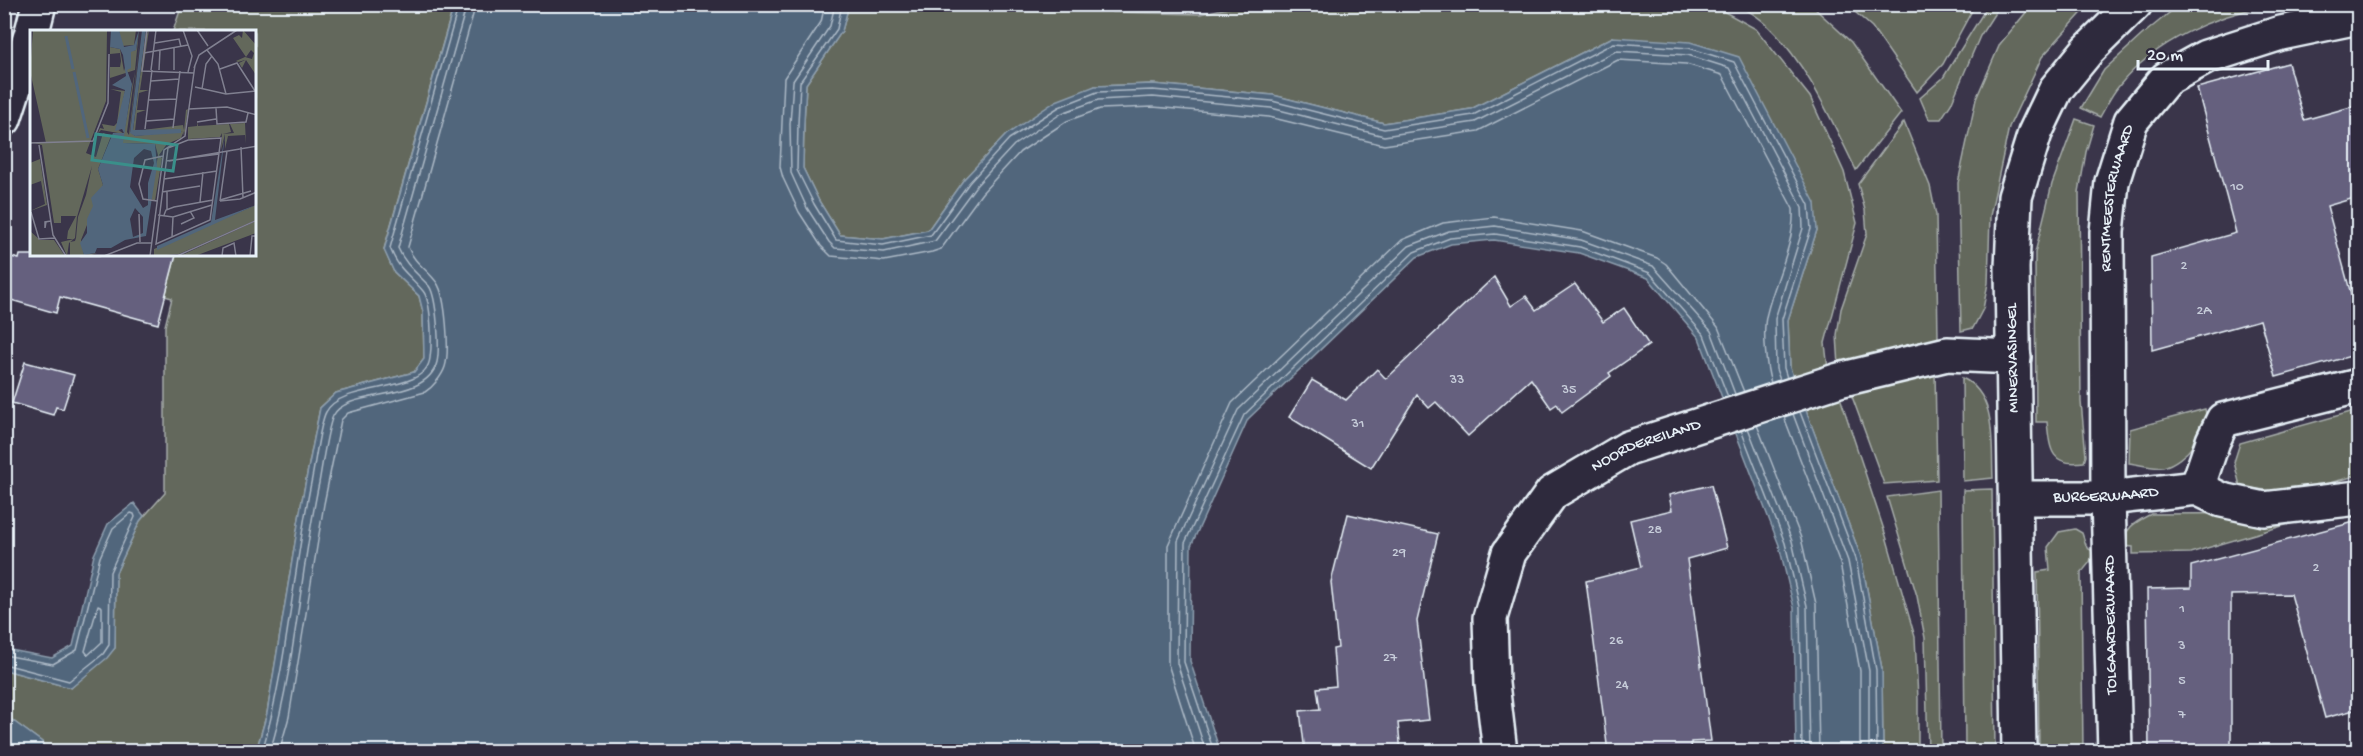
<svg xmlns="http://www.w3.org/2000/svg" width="2363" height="756" font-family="'Gochi Hand',sans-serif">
<rect width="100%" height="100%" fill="#3a354a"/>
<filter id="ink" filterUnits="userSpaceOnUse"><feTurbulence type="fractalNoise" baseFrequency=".0167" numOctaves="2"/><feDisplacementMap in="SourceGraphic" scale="12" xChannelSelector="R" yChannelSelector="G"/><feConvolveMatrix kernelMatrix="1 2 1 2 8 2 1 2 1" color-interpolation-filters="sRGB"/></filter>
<g filter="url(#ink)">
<g fill="#63685b" stroke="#a6acaa" stroke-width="1.5">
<polygon points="408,4 452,11 384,249 394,272 419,296 423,312 424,359 414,372 336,393 320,408 302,500 267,713 256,751 46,751 42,742 5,715 5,670 71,688 115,648 116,573 140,521 165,493 165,326 172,298 165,296 176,255 255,255 255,32 173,31 182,5"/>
<polygon points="1088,4 1113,12 1200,14 1246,4 1714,6 1756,29 1810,97 1844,172 1857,223 1825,343 1828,370 1792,375 1790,368 1788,320 1817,230 1613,37 1471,109 1384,123 1273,95 1153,84 1095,86 1006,135 964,179 928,230 883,239 840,235 819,201 803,168 804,124 806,84 842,31 849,5"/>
<polygon points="2033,4 2089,5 2042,57 2009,127 1990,216 1988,283 1983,309 1973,328 1961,331 1958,183 1976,99 2000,44"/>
<path d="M1739,5H1811L1851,42L1901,113L1856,170C1832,121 1806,61 1766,24C1758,16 1748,11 1739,5Z"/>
<polygon points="1847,5 1975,5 1943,64 1917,92 1872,27"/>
<polygon points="1988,5 2000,5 1980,36 1951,104 1941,119 1929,119 1920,98 1943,78"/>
<path d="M2179,5H2270C2214,16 2156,40 2119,86C2111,95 2106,107 2100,117L2081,108L2104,70L2142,35Z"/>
<path d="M2076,119L2094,125L2086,152L2079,192L2081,402L2086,456L2084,462C2050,467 2050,449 2047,422H2036L2035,253L2052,184Z"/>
<polygon points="1904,122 1930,186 1936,215 1938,338 1839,366 1837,335 1841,309 1867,234 1865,210 1858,184"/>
<polygon points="1935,371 1937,480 1884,484 1850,391"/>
<path d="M1962,378C1998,394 1991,445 1993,478L1963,481Z"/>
<polygon points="1839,394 1886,536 1915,637 1918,699 1918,751 1883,751 1882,669 1861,557 1803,403"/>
<path d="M2205,409C2211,431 2184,462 2163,467C2153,469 2139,464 2129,463L2130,429Z"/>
<path d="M2358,410V475C2319,487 2281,496 2240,486L2234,462L2240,443Z"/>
<polygon points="1992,489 1995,751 1965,751 1963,490"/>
<polygon points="1938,490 1941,751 1928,752 1925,638 1917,596 1887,497"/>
<path d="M2327,513L2190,553L2133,554V547L2124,546C2124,527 2136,522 2151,514Z"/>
<polygon points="2075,529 2082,533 2087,548 2093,551 2090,562 2081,573 2083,751 2039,751 2037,572 2050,570 2048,547 2059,532"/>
</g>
<g fill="#51667c" stroke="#8d9eae" stroke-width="1.5">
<polygon points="454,5 849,5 842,31 806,84 804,124 803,168 819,201 840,235 883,239 928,230 964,179 1006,135 1056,101 1095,86 1153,84 1273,95 1384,123 1471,109 1613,37 1690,42 1739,57 1815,203 1817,230 1788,320 1790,368 1861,557 1882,669 1883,751 1796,751 1794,608 1779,545 1699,338 1648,278 1579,253 1494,240 1451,244 1417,257 1248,419 1191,546 1190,661 1220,751 256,752 267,713 302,500 320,408 336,393 414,372 424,359 423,312 419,296 394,272 384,250"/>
<polygon points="134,503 144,516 140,521 116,573 115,648 107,658 71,688 5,670 5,649 52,658 73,646 94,555 108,524"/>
<polygon points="5,715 42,742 46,751 5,751"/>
</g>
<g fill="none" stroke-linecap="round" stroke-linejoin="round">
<g stroke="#acb9c6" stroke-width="1.5">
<path d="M825,4L821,22L784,78L780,167L783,178L799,212L821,246L831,256L884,261L932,252L941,249L982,193L1020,152L1067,121L1100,109L1153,107L1269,117L1384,145L1478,131L1618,60L1686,64L1722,75L1793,209C1795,245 1775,279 1767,313C1762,330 1766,367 1771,383"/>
<polyline points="835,4 830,26 793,81 790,124 791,173 807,208 829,242 835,248 884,252 935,241 975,187 1014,145 1062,113 1098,100 1153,97 1271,108 1384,136 1475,122 1616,51 1688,55 1729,68 1802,207 1803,228 1775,319 1776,369 1780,380"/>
<polyline points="842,4 837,29 800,82 798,124 797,170 814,204 836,240 883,245 931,235 969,183 1009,139 1059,107 1097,92 1153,90 1272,101 1384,129 1473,115 1614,43 1689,48 1734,62 1809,205 1811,229 1782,319 1784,368 1787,378"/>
<polyline points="1800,412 1856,559 1876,670 1877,752"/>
<polyline points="1793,414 1848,561 1869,671 1869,752"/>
<polyline points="1784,417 1840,563 1860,671 1860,752"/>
<polyline points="1757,425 1801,538 1816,604 1819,752"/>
<polyline points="1748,428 1792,541 1807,606 1810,752"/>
<polyline points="1741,430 1785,543 1800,607 1802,752"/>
<polygon points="98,605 102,607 102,642 88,655 85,651"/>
<polyline points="4,655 53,664 77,650 100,557 113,528 131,513 134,514 135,517 110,572 109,645 103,654 69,681 4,664"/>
<path d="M262,752C288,663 293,569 312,478C315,464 320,422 326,412C343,380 426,396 430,358C432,344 432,302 423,291C409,274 399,271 390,248L459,4"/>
<path d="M270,752C296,664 300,572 319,483C322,467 327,429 333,416C347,387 427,404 437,362C440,349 437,297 429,286C417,273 405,265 398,248L467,4"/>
<path d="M279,752L289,717L324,504L341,420L348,413L425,392C433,387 442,376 445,367C450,352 446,296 437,283C428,270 414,263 408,247L476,4"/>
<polyline points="1196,752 1168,664 1168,545 1232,403 1402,240 1443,223 1494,217 1582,231 1657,258 1666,264 1718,327 1744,392"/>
<polyline points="1206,752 1177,663 1178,541 1238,410 1409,246 1449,231 1495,226 1581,240 1653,266 1711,331 1735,394"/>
<polyline points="1214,752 1184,662 1185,543 1244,415 1414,252 1450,238 1495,234 1580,247 1650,273 1704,335 1728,397"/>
</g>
</g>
<g fill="#65617e" stroke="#e8f1f8" stroke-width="1.5">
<polygon points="2288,63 2304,120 2358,105 2358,197 2327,206 2358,320 2358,354 2276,377 2260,320 2152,350 2151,257 2236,233 2197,88"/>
<polygon points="4,255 19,259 20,255 176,255 158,324 60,297 56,313 4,298"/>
<polygon points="1494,277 1511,306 1526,296 1536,310 1575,284 1603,322 1624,308 1649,345 1609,373 1611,376 1562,412 1557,404 1551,408 1531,379 1468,436 1436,402 1429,408 1417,395 1371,468 1289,417 1312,380 1346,400 1377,369 1386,379"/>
<polygon points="25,362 74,375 63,409 56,407 53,415 12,403"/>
<polygon points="1711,485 1727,548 1687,559 1711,741 1691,742 1692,752 1608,752 1586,581 1641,567 1630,520 1672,510 1669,495"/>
<polygon points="1348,514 1438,534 1417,621 1429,720 1398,723 1401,752 1305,752 1300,711 1320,709 1317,688 1336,686 1333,649 1338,648 1331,582"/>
<polygon points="2358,521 2358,709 2325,718 2291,594 2231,595 2231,752 2149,752 2147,589 2191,588 2191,566"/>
</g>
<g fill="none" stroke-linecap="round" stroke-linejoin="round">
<defs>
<g id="minor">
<polyline points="32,32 39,4"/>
<polyline points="4,119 32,32"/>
<polyline points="2197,488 2213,441 2223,420 2358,386"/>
<path id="s1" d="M2016,498H2108L2197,488L2222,500L2264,509L2358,498"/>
<path id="s2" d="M1500,752L1492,684L1490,618L1509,553L1552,493L1628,448L1839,380L1947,354L2014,357"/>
<path id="s3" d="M2115,752L2108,498L2107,232L2112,182L2131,121L2166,79L2206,57L2281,33L2358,17"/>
</g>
<polyline id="tertiary" points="2019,752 2012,268 2015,197 2035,133 2056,89 2088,50 2135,4"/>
</defs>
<use href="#minor" stroke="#e8f1f8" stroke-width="38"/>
<use href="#tertiary" stroke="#e8f1f8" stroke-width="38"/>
<use href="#minor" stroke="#2f2a3d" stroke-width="33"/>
<use href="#tertiary" stroke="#2f2a3d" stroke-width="33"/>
</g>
</g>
<g text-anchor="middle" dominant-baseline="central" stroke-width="4.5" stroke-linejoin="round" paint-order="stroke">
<g font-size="14" fill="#c7cdda">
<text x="2237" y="187">10</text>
<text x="2184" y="266">2</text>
<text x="2204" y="311">2A</text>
<text x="1457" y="380">33</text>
<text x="1569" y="390">35</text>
<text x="1358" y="424">31</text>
<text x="1655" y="530">28</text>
<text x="1399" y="553">29</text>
<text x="2316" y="568">2</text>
<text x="2182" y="609">1</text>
<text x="1616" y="641">26</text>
<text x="2182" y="646">3</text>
<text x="1390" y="658">27</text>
<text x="2182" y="681">5</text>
<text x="1622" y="685">24</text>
<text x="2182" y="715">7</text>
</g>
<g font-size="16" fill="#e8f1f8" stroke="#2f2a3d">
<text stroke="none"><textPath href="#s3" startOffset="555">RENTMEESTERWAARD</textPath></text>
<text transform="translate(2014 358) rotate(-91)">MINERVASINGEL</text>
<text stroke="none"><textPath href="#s2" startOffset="382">NOORDEREILAND</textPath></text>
<text stroke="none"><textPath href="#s1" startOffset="90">BURGERWAARD</textPath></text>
<text transform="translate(2112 625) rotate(-91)">TOLGAARDERWAARD</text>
</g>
</g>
<g transform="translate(30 30)">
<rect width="226" height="226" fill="#3a354a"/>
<path d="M3,0H77L76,71L56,123L66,127L73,103L81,106L68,139L73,155L51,210L54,225L67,223L59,226H40V212L45,211L46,208L48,187L56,165L62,136L47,187L45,208L39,213L37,226L31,212L44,209H37L38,201L46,186H31V193H24L12,115L0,112L16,113L0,41ZM89,0H106L104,15L91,16ZM109,0L105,40L80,48V37H90L91,31L90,23L80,24V17L90,19L94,41L100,21L106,20ZM111,0L100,102L105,106L153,101L105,103L103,100L116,0V6L119,0L110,60H119L109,63L107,80H116L107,83L105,101L153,95L154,100L156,80L158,79L155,101L153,106L154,101L151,108L137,114L129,125L132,128L125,171L121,169L128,125L125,114L92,113L105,41L97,102L99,105ZM213,0L226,15V45L216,30L212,38L209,33L215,30L208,32L206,31L215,27L222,29L224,23L221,20L216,27L203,8L209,5L212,8ZM80,59L95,61L87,99L94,104L71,100L68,103L70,98L74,99L72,94L84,96L87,93L91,62ZM167,92L168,96L199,94L201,102L193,104L204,103L200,94L215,93L216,114L215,105L198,106L195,119V104L191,120L192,103L190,107L158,109V97L167,96ZM10,129L17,175L0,181L15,174L11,151L0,155V133ZM226,175V190L149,224L124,226V219ZM226,191V203L165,226H150ZM0,201L10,210H24L35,226H0Z" fill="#63685b"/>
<path d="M81,0H89L94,17L104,15L109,0L106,20L101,22V38L97,40L102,54L93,113L125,114L127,136L116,206L95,210L81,218H67L65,223L54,225L50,213L57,203V189L63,176L61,168L73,155L68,139L83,103H94L92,99L85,101L95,60L82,55L96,46L93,25L90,19L80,17ZM114,119L121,121L124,133L118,153V175L113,178L100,157L104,128ZM105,178L113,187V203L103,207L100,189ZM112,0H116L103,100L151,99V103L105,106L100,103ZM195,104L185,190L226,175L127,220V216L181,192Z" fill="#51667c" fill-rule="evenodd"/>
<path fill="none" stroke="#51667c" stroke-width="3" d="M36,6L43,39M44,42L58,108"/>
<path fill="none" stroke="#808090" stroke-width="1.5" d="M117,0L112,41L164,43M153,0L162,26L158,42M167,0L178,16M125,13L149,9L151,17M177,20L188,34L196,64M114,23L158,15M164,38L169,25L207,0M190,39L207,33L225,61M121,40L126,0M129,40L130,20M144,40V18M121,51L149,49M165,57L196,64L227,61M172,59L176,34L182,26M119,70L147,69M186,78L187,94L216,92L218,83M159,79L197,77L227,85M116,91L144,89M167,92L186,89M143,98L150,41M115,99L122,40M191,108L180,190L126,214L138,118L158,110ZM0,113L63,111L78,73L79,24M9,115L23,205L36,226M211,117L213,168M136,131L189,124M139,131L227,116M134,149L187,141M132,162L170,156M190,170L221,161M127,171L113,169L109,154L115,130L133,126M190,171L197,121M190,171L210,169L227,162M170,172L173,142M137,180V161M1,182L9,209L25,208M109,184L110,212M128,185L143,187L182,175M134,185L136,180L144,177L183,170M16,192L15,198V192L21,191M151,194L164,188L160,181M142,207L143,187M74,226L107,213H122M120,226L134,120L155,106L165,35M147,226L227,190M192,226L193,218L204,213L206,226M220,226L222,206H227"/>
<path fill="#3a8f8a" fill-opacity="0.15" stroke="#3a8f8a" stroke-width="3" d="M66,104L147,115L143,141L62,130Z"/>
<rect width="226" height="226" fill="none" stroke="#e8f1f8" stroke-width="3"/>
</g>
<rect width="2363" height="756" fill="none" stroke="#2f2a3d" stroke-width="24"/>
<rect x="12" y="12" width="2339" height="732" fill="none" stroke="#e8f1f8" stroke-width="2" filter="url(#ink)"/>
<path d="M2138 60v9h130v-9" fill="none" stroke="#e8f1f8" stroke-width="3"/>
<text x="2147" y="60" font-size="18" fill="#e8f1f8" stroke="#2f2a3d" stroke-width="4.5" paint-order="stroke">20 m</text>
</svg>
